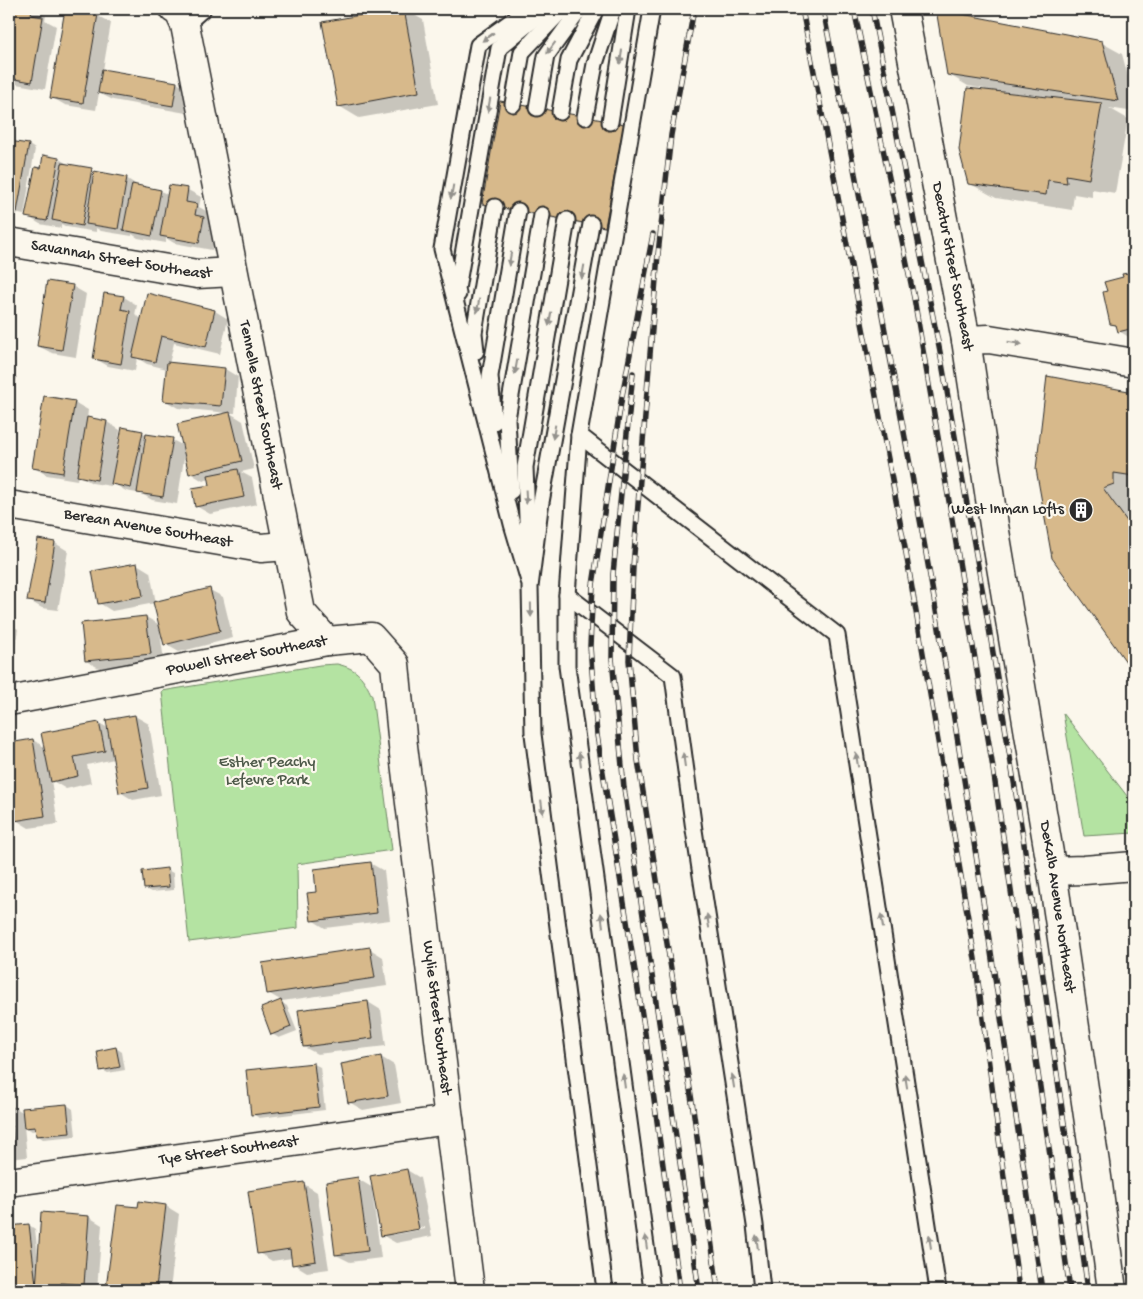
<svg xmlns="http://www.w3.org/2000/svg" width="1143" height="1299" font-family="'Gochi Hand',sans-serif">
<rect width="100%" height="100%" fill="#fbf7ec"/>
<filter id="ink" filterUnits="userSpaceOnUse"><feTurbulence type="fractalNoise" baseFrequency=".02" numOctaves="2"/><feDisplacementMap in="SourceGraphic" scale="10" xChannelSelector="R" yChannelSelector="G"/><feConvolveMatrix kernelMatrix="1 2 1 2 8 2 1 2 1" color-interpolation-filters="sRGB"/></filter>
<g filter="url(#ink)">
<g fill="#b4e3a2" stroke="#708766">
<path d="M337,664C358,669 363,677 372,696L392,850L297,864L298,928L189,942L162,691L320,665Z"/>
<polygon points="1063,713 1134,805 1134,833 1084,836"/>
</g>
<g fill="#0003" fill-rule="evenodd">
<polygon points="15,9 33,9 46,16 45,20 56,26 45,89 16,84 9,80 9,42"/>
<polygon points="400,9 404,9 423,20 438,104 359,118 339,106 324,23"/>
<polygon points="66,10 98,16 111,23 103,70 177,83 190,91 186,113 113,100 99,93 96,110 65,105 51,97"/>
<polygon points="1102,43 1122,54 1134,99 1134,112 1109,108 1128,119 1115,193 1092,189 1092,197 1074,194 1072,210 996,198 969,183 985,89 968,86 948,74"/>
<polygon points="623,125 630,129 611,229 490,207 483,204"/>
<polygon points="9,142 29,145 35,149 24,215 9,212"/>
<polygon points="59,159 71,166 92,170 98,173 126,178 140,187 161,191 168,195 188,190 201,197 199,207 210,213 208,221 217,226 212,250 174,243 166,238 166,243 138,238 132,234 132,236 101,231 96,228 96,232 67,227 61,224 61,228 40,224 27,216 42,170"/>
<polygon points="1134,273 1134,339 1132,339 1119,331 1118,327 1111,323 1108,292 1124,278 1123,275"/>
<polygon points="72,286 86,294 76,357 52,353 38,346"/>
<polygon points="148,295 215,311 228,319 220,354 174,343 169,364 225,369 238,377 235,413 230,413 243,421 254,469 241,472 252,478 257,504 210,514 196,506 211,486 210,479 203,481 190,473 185,452 177,504 152,500 142,494 126,491 111,482 111,486 92,483 78,475 77,480 47,475 34,468 74,402 88,410 87,419 107,422 120,430 117,450 119,450 142,432 148,436 172,440 184,446 228,413 178,408 164,400 167,369 147,364 137,358 135,371 108,366 94,358 124,297 137,305 135,315 142,319"/>
<polygon points="9,373 17,377 15,387 9,385"/>
<polygon points="1049,378 1134,393 1134,671 1053,558"/>
<polygon points="39,541 55,543 68,551 58,610 42,608 28,600"/>
<polygon points="137,564 150,572 156,603 210,590 223,597 233,638 179,652 165,644 162,632 160,632 164,661 99,668 86,661 82,624 146,617 160,625 155,603 112,611 99,603"/>
<polygon points="9,624 18,629 9,684"/>
<polygon points="135,716 149,724 161,795 133,800 120,792 114,759 87,765 91,783 66,789 51,780 58,824 29,828 16,820 9,778 9,744 33,740 46,748 99,723 108,728"/>
<polygon points="370,863 384,871 390,920 325,928 312,920 318,893"/>
<polygon points="167,870 173,873 174,890 151,892 145,889"/>
<polygon points="1132,930 1134,930 1134,949"/>
<polygon points="370,949 383,957 387,986 282,1001 268,993"/>
<polygon points="281,1002 287,1006 297,1031 279,1038 272,1034"/>
<polygon points="368,1002 381,1010 386,1046 317,1054 304,1047"/>
<polygon points="116,1048 122,1052 125,1070 108,1073 102,1070"/>
<polygon points="381,1057 394,1065 401,1103 363,1110 349,1102"/>
<polygon points="314,1064 320,1067 325,1110 259,1118 253,1114"/>
<polygon points="9,1104 24,1113 67,1105 73,1109 76,1136 43,1139 37,1135 36,1130 32,1131 24,1126 27,1157 9,1159"/>
<path d="M407,1170L420,1178L432,1236L396,1243L382,1235L374,1190L372,1191L381,1258L350,1262L336,1255L358,1179L373,1188ZM425,1227V1229L392,1235V1233Z"/>
<polygon points="304,1184 317,1192 329,1269 307,1272 294,1264 292,1258 272,1261 259,1253"/>
<polygon points="166,1206 179,1214 170,1290 113,1290 108,1287 139,1209"/>
<polygon points="89,1217 102,1225 97,1290 37,1290 37,1288 9,1290 9,1228 29,1225 35,1229 38,1255 40,1255"/>
</g>
<g fill="#d7b98b" stroke="#2b2b2b">
<polygon points="13,9 32,9 31,15 43,17 32,82 9,78 9,35"/>
<polygon points="65,9 98,14 83,103 50,98"/>
<polygon points="393,9 404,9 419,92 338,107 322,22"/>
<polygon points="936,9 1102,41 1118,101 947,75"/>
<polygon points="102,69 177,82 173,106 98,93"/>
<polygon points="967,88 1102,103 1089,179 1066,175 1067,183 1048,180 1046,195 968,184 959,150"/>
<polygon points="500,101 624,124 605,227 482,204"/>
<polygon points="9,141 29,144 17,212 9,210"/>
<polygon points="43,155 59,158 47,221 25,217 35,167 41,168"/>
<polygon points="62,163 92,168 82,226 52,220"/>
<polygon points="94,171 127,177 118,229 86,224"/>
<polygon points="132,184 161,190 152,236 123,230"/>
<polygon points="169,185 188,188 186,202 197,204 195,215 204,217 199,243 160,236"/>
<polygon points="1134,272 1134,328 1118,332 1116,325 1110,324 1103,292 1107,291 1104,282 1123,277 1122,274"/>
<polygon points="47,281 73,285 62,350 37,346"/>
<polygon points="104,293 124,296 121,309 130,311 121,364 93,359"/>
<polygon points="147,293 215,310 206,347 161,336 155,362 132,357"/>
<polygon points="167,362 225,368 221,406 163,401"/>
<polygon points="1047,376 1134,392 1134,476 1114,473 1114,484 1103,488 1134,531 1134,673 1052,558 1036,469"/>
<polygon points="44,396 75,401 63,473 32,468"/>
<polygon points="230,412 242,461 189,474 177,424"/>
<polygon points="87,417 107,421 97,480 77,476"/>
<polygon points="122,427 143,431 131,488 111,484"/>
<polygon points="146,434 173,438 163,497 137,493"/>
<polygon points="238,469 244,497 195,507 192,488 210,485 208,475"/>
<polygon points="38,539 55,542 45,603 27,601"/>
<polygon points="137,563 143,596 98,604 92,571"/>
<polygon points="210,588 220,631 164,645 153,602"/>
<polygon points="146,616 151,654 85,661 81,623"/>
<polygon points="135,715 148,788 119,793 106,720"/>
<polygon points="99,722 105,751 74,757 78,776 51,782 41,733"/>
<polygon points="33,739 45,816 14,821 9,786 9,743"/>
<polygon points="371,862 377,913 311,921 307,893 316,892 314,869"/>
<polygon points="167,868 169,887 144,889 142,871"/>
<polygon points="370,947 375,978 267,994 262,963"/>
<polygon points="281,1000 291,1027 271,1035 261,1008"/>
<polygon points="368,1001 373,1038 303,1047 298,1010"/>
<polygon points="116,1047 120,1067 100,1071 97,1051"/>
<polygon points="381,1056 388,1096 348,1103 341,1064"/>
<polygon points="314,1063 319,1107 251,1115 246,1070"/>
<polygon points="9,1103 14,1150 9,1151"/>
<polygon points="67,1104 70,1133 36,1136 35,1127 24,1128 22,1108"/>
<polygon points="407,1169 419,1229 381,1236 370,1176"/>
<polygon points="358,1177 368,1251 335,1255 326,1182"/>
<polygon points="304,1182 316,1261 292,1265 290,1249 257,1254 248,1191"/>
<polygon points="139,1201 166,1205 156,1288 136,1286 136,1290 106,1288 117,1205 138,1207"/>
<polygon points="41,1212 89,1216 84,1285 61,1283 60,1290 36,1290"/>
<polygon points="29,1224 36,1285 9,1288 9,1226"/>
</g>
<g fill="none" stroke-linecap="round" stroke-linejoin="round">
<defs>
<g id="lane">
<polyline points="528,9 478,45 442,249 512,524 529,581"/>
<polyline points="652,9 579,435 567,595 567,666 652,1290"/>
<polyline points="185,25 203,9"/>
<polyline points="513,104 522,52 563,9"/>
<polyline points="537,108 546,56 580,9"/>
<polyline points="560,112 569,60 596,9"/>
<polyline points="585,117 595,64 613,9"/>
<polyline points="610,122 628,9"/>
<polyline points="591,224 540,508 530,587 533,734 605,1290"/>
<polyline points="458,294 457,289 499,48 546,9"/>
<polyline points="476,351 474,333 495,207"/>
<polyline points="494,422 490,376 518,211"/>
<polyline points="579,435 837,635 938,1290"/>
<polyline points="511,491 507,419 542,215"/>
<polyline points="528,544 525,467 567,220"/>
<polyline points="567,595 673,676 694,830 755,1225 762,1290"/>
</g>
<g id="street">
<path id="s1" d="M174,9L178,10L185,25L301,612L327,641"/>
<path id="s2" d="M9,242L197,274L233,272"/>
<polyline points="966,340 989,339 1134,363"/>
<path id="s3" d="M9,505L261,548L287,546"/>
<path id="s4" d="M9,701L327,641L371,637L395,664L403,746L470,1290"/>
<polyline points="1052,871 1084,870 1134,866"/>
<path id="s5" d="M9,1182L449,1120"/>
</g>
<g id="secondary">
<path id="s6" d="M903,9L966,340L994,525L1052,871L1097,1177L1112,1290"/>
</g>
</defs>
<use href="#lane" stroke="#2b2b2b" stroke-width="19"/>
<use href="#street" stroke="#2b2b2b" stroke-width="31"/>
<use href="#secondary" stroke="#2b2b2b" stroke-width="31"/>
<use href="#lane" stroke="#fbf7ec" stroke-width="15"/>
<use href="#street" stroke="#fbf7ec" stroke-width="28"/>
<use href="#secondary" stroke="#fbf7ec" stroke-width="28"/>
<defs>
<g id="rail">
<polyline points="694,9 671,135 658,254 633,567 629,660 638,760 693,1108 718,1290"/>
<polyline points="802,9 906,553 975,959 1019,1290"/>
<path d="M823,9C861,203 899,398 933,593C973,825 1007,1058 1042,1290"/>
<polyline points="854,9 914,298 950,507 992,762 1070,1290"/>
<polyline points="872,9 940,352 988,622 1023,837 1088,1290"/>
<polyline points="653,234 622,396 593,585 590,646 597,735 645,1033 680,1290"/>
<polyline points="633,373 613,574 612,658 624,788 699,1290"/>
</g>
</defs>
<use href="#rail" stroke="#2b2b2b" stroke-width="5.5"/>
<use href="#rail" stroke="#fbf7ec" stroke-width="4" stroke-dasharray="11" stroke-linecap="butt"/>
</g>
<defs><path id="oneway-solid" d="M-6-.8H1V-3.2L6.5 0L1 3.2V.8H-6Z" transform="scale(1.25)"/></defs>
<g fill="#93918c">
<use href="#oneway-solid" transform="translate(488 37) rotate(144)"/>
<use href="#oneway-solid" transform="translate(551 48) rotate(126)"/>
<use href="#oneway-solid" transform="translate(621 57) rotate(98)"/>
<use href="#oneway-solid" transform="translate(489 105) rotate(100)"/>
<use href="#oneway-solid" transform="translate(452 192) rotate(100)"/>
<use href="#oneway-solid" transform="translate(510 259) rotate(100)"/>
<use href="#oneway-solid" transform="translate(583 272) rotate(100)"/>
<use href="#oneway-solid" transform="translate(478 306) rotate(100)"/>
<use href="#oneway-solid" transform="translate(550 319) rotate(100)"/>
<use href="#oneway-solid" transform="translate(1015 343) rotate(10)"/>
<use href="#oneway-solid" transform="translate(516 367) rotate(100)"/>
<use href="#oneway-solid" transform="translate(554 432) rotate(100)"/>
<use href="#oneway-solid" transform="translate(526 497) rotate(87)"/>
<use href="#oneway-solid" transform="translate(531 610) rotate(89)"/>
<use href="#oneway-solid" transform="translate(580 759) rotate(-98)"/>
<use href="#oneway-solid" transform="translate(684 760) rotate(-98)"/>
<use href="#oneway-solid" transform="translate(857 760) rotate(-99)"/>
<use href="#oneway-solid" transform="translate(542 807) rotate(83)"/>
<use href="#oneway-solid" transform="translate(602 920) rotate(-98)"/>
<use href="#oneway-solid" transform="translate(708 921) rotate(-99)"/>
<use href="#oneway-solid" transform="translate(882 921) rotate(-99)"/>
<use href="#oneway-solid" transform="translate(624 1081) rotate(-98)"/>
<use href="#oneway-solid" transform="translate(733 1081) rotate(-99)"/>
<use href="#oneway-solid" transform="translate(906 1081) rotate(-99)"/>
<use href="#oneway-solid" transform="translate(646 1242) rotate(-98)"/>
<use href="#oneway-solid" transform="translate(757 1242) rotate(-97)"/>
<use href="#oneway-solid" transform="translate(930 1242) rotate(-99)"/>
</g>
</g>
<defs>
<symbol id="building-disc" viewBox="-11 -11 22 22"><circle r="9.5" fill="#2b2b2b" stroke="#fbf7ec"/><path d="M-4-6H4V6H1V3H-1V6H-4ZM-2.5-4.3h1.7v1.8h-1.7ZM.8-4.3h1.7v1.8H.8ZM-2.5-1h1.7V.8h-1.7ZM.8-1h1.7V.8H.8Z" fill="#fff"/></symbol>
</defs>
<g fill-rule="evenodd">
<use href="#building-disc" x="1067" y="496" width="28" height="28"/>
</g>
<g text-anchor="middle" dominant-baseline="central" stroke-width="4.5" stroke-linejoin="round" paint-order="stroke">
<g font-size="16" fill="#2b2b2b" stroke="#fbf7ec">
<text stroke="none"><textPath href="#s2" startOffset="114">Savannah Street Southeast</textPath></text>
<text stroke="none"><textPath href="#s6" startOffset="262">Decatur Street Southeast</textPath></text>
<text stroke="none"><textPath href="#s1" startOffset="408">Tennelle Street Southeast</textPath></text>
<text stroke="none"><textPath href="#s3" startOffset="141">Berean Avenue Southeast</textPath></text>
<text stroke="none"><textPath href="#s4" startOffset="242">Powell Street Southeast</textPath></text>
<text stroke="none"><textPath href="#s6" startOffset="911">DeKalb Avenue Northeast</textPath></text>
<text stroke="none"><textPath href="#s4" startOffset="760">Wylie Street Southeast</textPath></text>
<text stroke="none"><textPath href="#s5" startOffset="222">Tye Street Southeast</textPath></text>
</g>
<g font-size="16" fill="#2b2b2b" stroke="#fbf7ec" text-anchor="end">
<text x="1064" y="510">West Inman Lofts</text>
</g>
<g font-size="16" fill="#4d5949" stroke="#fbf7ec">
<text x="267" y="763">Esther Peachy<tspan x="267" dy="18">Lefevre Park</tspan></text>
</g>
</g>
<rect width="1143" height="1299" fill="none" stroke="#fbf7ec" stroke-width="30"/>
<rect x="15" y="15" width="1113" height="1269" fill="none" stroke="#2b2b2b" stroke-width="2" filter="url(#ink)"/>
</svg>
